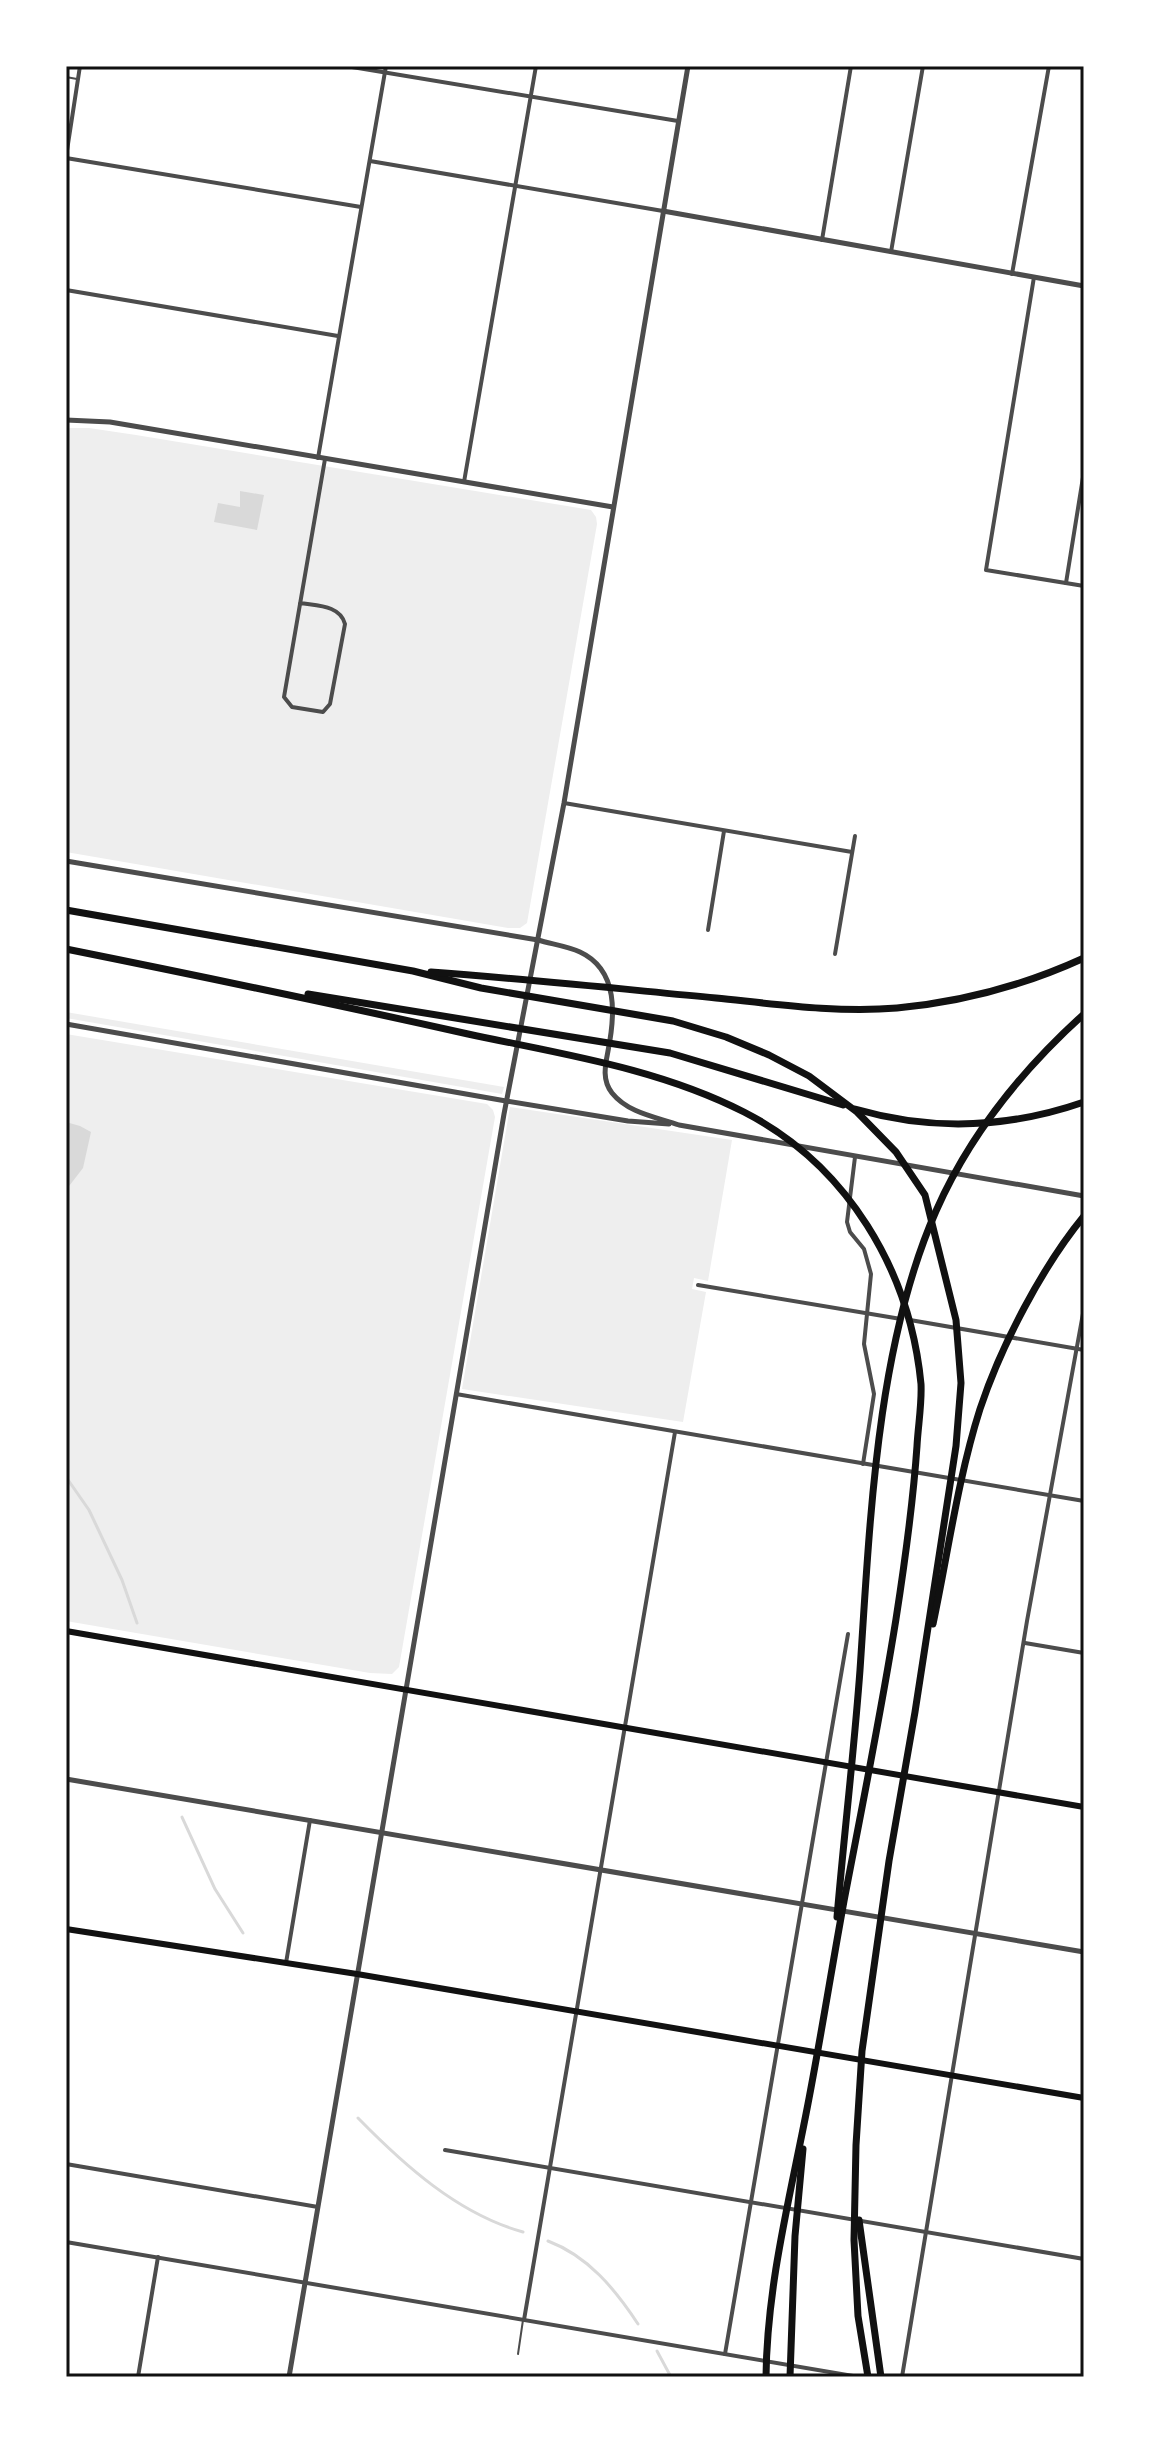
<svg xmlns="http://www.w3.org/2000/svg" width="1150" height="2443" font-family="Jost,sans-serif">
<rect width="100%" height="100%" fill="#fff"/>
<g fill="#eee">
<polygon points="70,428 89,428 136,435 591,510 596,517 597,524 527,923 520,928 508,928 66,852 66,430"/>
<polygon points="66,1012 504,1087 502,1094 66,1018"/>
<polygon points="66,1034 487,1104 493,1110 495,1117 399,1667 392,1674 370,1673 66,1621"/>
<polygon points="510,1107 732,1140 708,1281 694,1278 692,1289 706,1292 683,1422 462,1389"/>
</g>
<g fill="#d9d9d9">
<polygon points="240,491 264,495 257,530 214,522 218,503 240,507"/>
<polygon points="66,1122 80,1126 91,1132 83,1168 66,1190"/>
</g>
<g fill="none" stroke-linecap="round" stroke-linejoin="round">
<g stroke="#d9d9d9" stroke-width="3">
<polyline points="66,1477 89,1510 122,1580 137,1623"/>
<polyline points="182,1817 215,1889 243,1933"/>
<path d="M358,2118C404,2165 458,2214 523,2232"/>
<path d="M548,2241C588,2256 615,2289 638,2324"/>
<polyline points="657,2351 671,2377"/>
</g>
<g stroke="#4c4c4c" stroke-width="2">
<polyline points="66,77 77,79"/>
<polyline points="518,2354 523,2320"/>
</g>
<g stroke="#4c4c4c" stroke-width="4">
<polyline points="346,66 678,121"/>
<polyline points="66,157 80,66"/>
<polyline points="66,158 361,207"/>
<polyline points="370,161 663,211"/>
<polyline points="822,240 851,66"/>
<polyline points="891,252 923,66"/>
<polyline points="1012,274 1049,66"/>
<polyline points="1034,277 986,570 1084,586"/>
<polyline points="66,290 338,336"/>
<polyline points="318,458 386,66"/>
<polyline points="464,482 536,66"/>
<polyline points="1066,583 1084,471"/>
<path d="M300,603C317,606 340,605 345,624L330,704L323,712L292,707L284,697L325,459"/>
<polyline points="564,803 852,852"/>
<polyline points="708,930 724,831"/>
<polyline points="835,954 855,836"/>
<polyline points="855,1157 847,1222 850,1232 864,1249 871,1274 864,1344 874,1394 863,1464"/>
<polyline points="698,1285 901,1319"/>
<polyline points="910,1320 1084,1350"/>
<polyline points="456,1394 1084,1501"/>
<polyline points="1025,1643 1084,1653"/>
<polyline points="286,1963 310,1820"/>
<polyline points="445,2150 1084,2259"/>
<polyline points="66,2164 318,2207"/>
<polyline points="66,2242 859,2377"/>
<polyline points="524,2320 675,1432"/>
<polyline points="725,2354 848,1634"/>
<polyline points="138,2377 158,2257"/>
<polyline points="902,2377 1027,1621 1084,1308"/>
</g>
<g stroke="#4c4c4c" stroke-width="5">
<polyline points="663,211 1084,286"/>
<polyline points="66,420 110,422 613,507"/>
<path d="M66,861L538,940C551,944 567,946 580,952C619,970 615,1016 608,1051C605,1066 602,1080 612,1093C628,1113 656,1117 679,1125L1084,1196"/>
<polyline points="66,1024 506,1101 628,1121 669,1124"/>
<polyline points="66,1779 1084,1952"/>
<polyline points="289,2377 504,1114 564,803 688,66"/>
</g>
<g stroke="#111" stroke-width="6">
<polyline points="66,1631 1084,1807"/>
<polyline points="66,1929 357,1974 1084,2098"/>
</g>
<g stroke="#111" stroke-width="7">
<polyline points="66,910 413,971 481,988 673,1021 726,1037 769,1055 809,1076 857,1112 896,1152 925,1195 956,1320 961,1383 956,1446 915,1712 889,1861 862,2051 856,2145 854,2240 858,2316 868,2377"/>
<path d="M66,949C200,976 334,1004 468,1034C561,1054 658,1068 744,1112C847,1165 910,1270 921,1384C922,1404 918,1426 917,1446C913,1504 905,1561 896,1619C881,1713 862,1807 844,1901C831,1972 820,2043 806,2114C789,2201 767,2287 766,2377"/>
<path d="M431,972C526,979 621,989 716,998C775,1004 837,1013 897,1008C962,1002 1025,985 1084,958"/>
<polyline points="308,994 670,1053 843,1105"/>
<path d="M855,1109C931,1131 1009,1128 1084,1102"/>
<path d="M933,1624C948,1553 958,1478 980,1409C1001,1346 1042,1267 1084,1216"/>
<path d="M837,1917C844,1835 854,1752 860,1670C870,1523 876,1347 936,1211C969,1136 1023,1069 1084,1014"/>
<polyline points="859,2220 881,2377"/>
<polyline points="790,2377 795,2236 803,2149"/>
</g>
</g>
<rect width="1150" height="2443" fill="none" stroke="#ffffff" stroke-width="136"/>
<rect x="68" y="68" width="1014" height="2307" fill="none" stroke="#111" stroke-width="3"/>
</svg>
